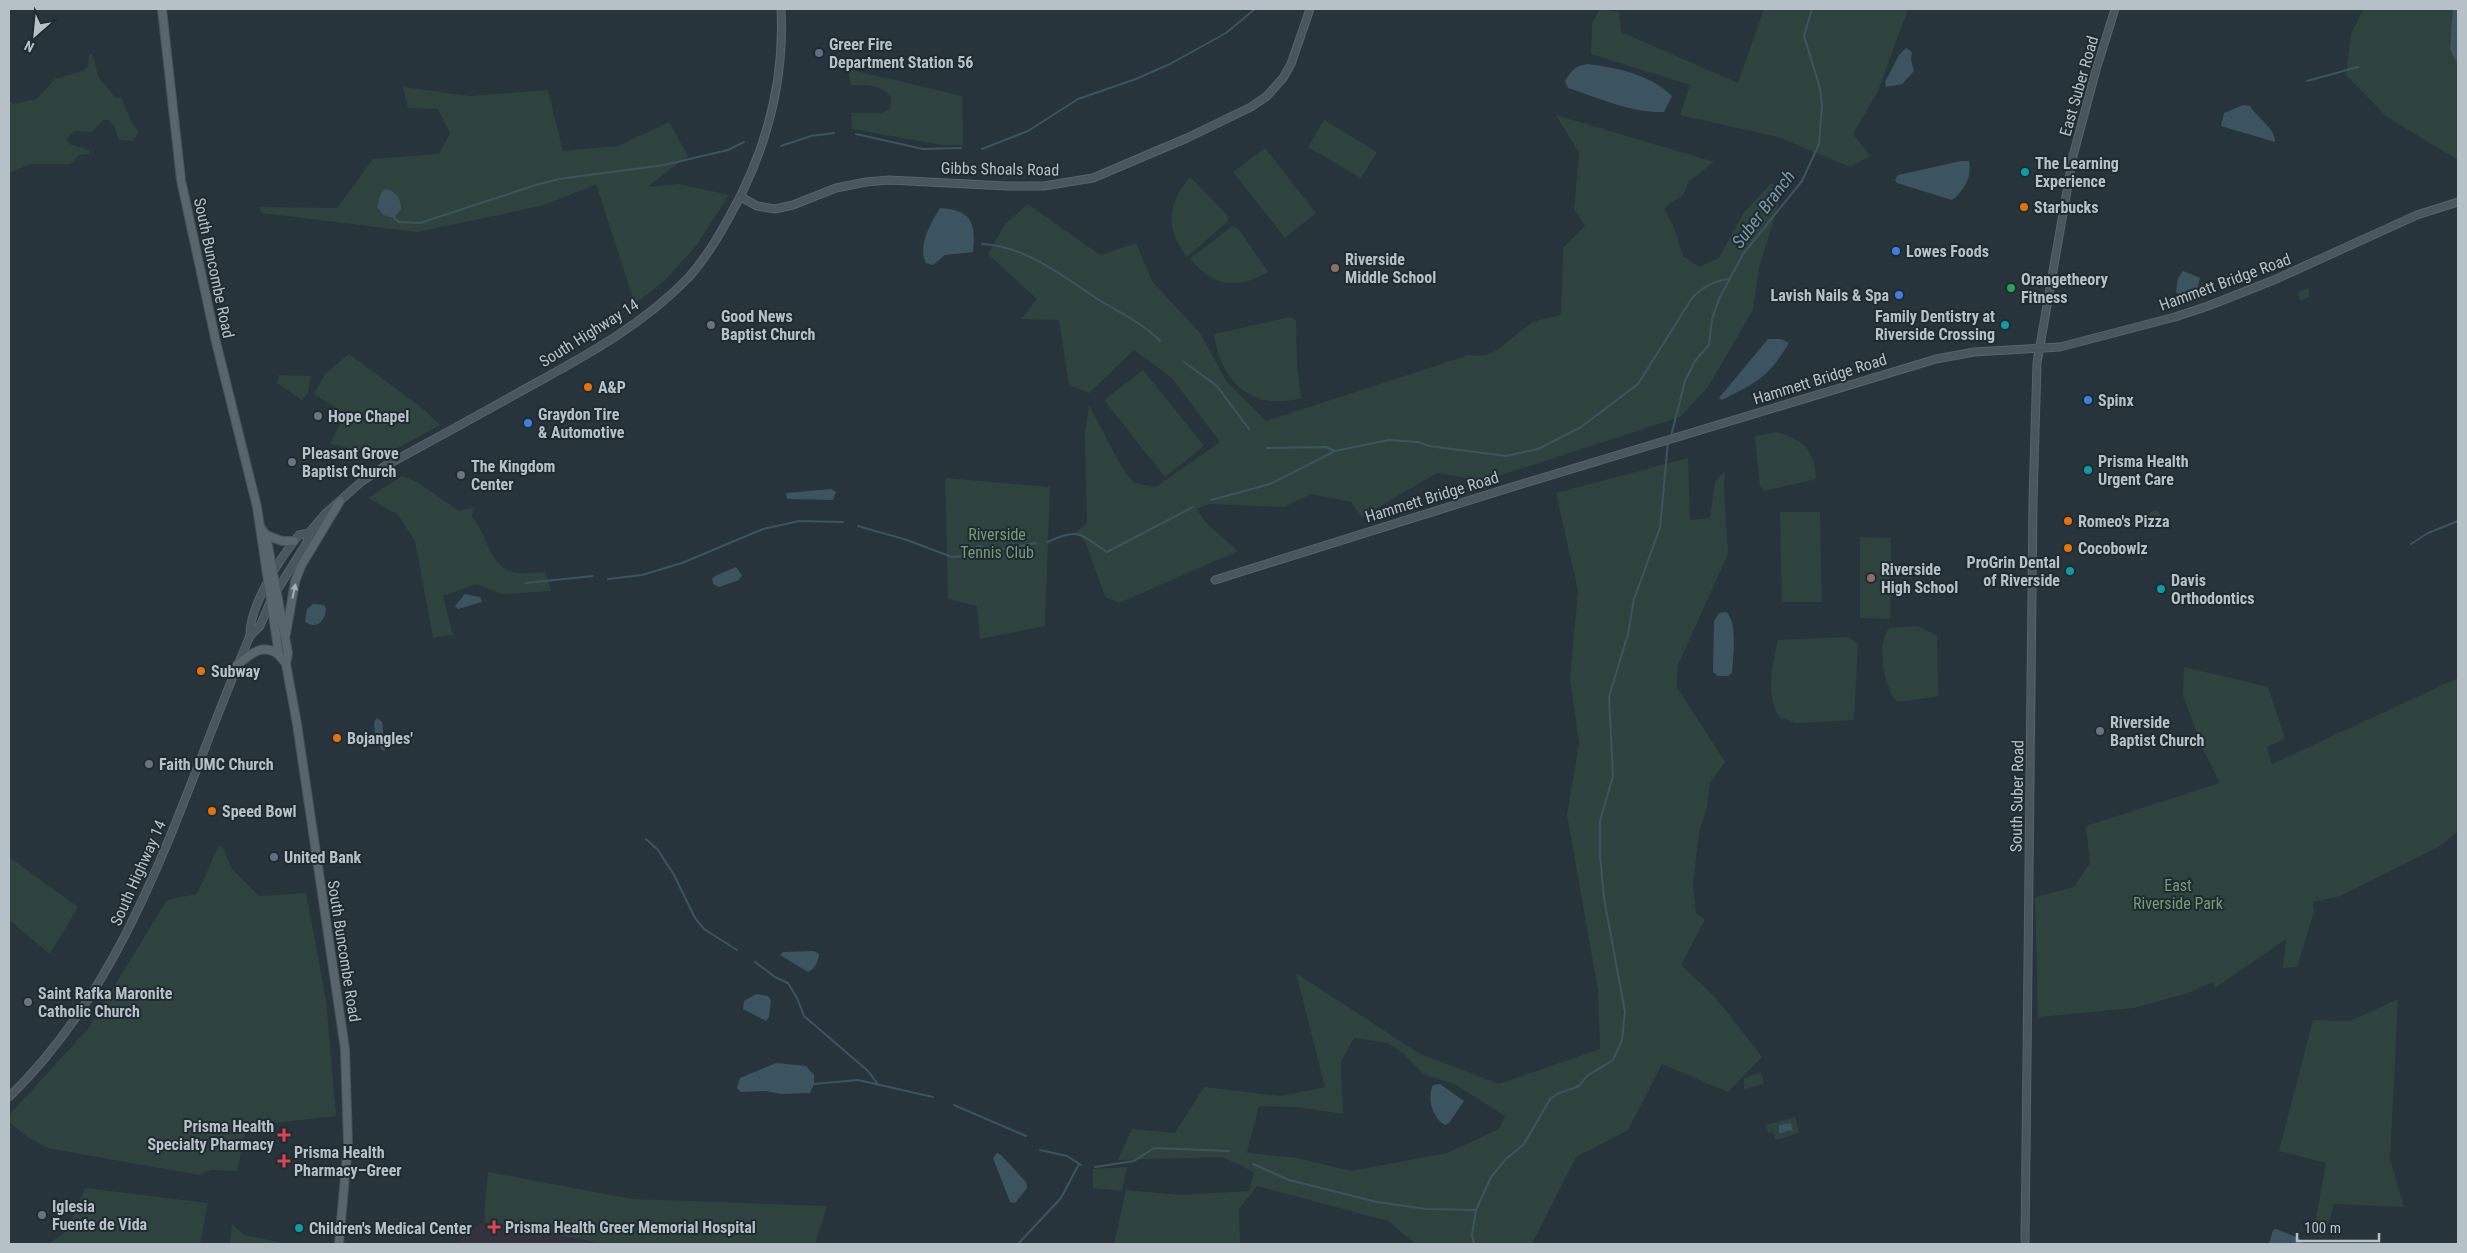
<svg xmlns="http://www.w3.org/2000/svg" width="2467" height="1253" font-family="'Roboto Condensed',sans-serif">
<rect width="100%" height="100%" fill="#27343b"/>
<polygon fill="#32333e" points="484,1222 607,1244 458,1244 460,1233"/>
<g fill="#2f433e" fill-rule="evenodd">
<polygon points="1600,9 1619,12 1621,32 1738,83 1764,9 1908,9 1878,91 1853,134 1870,156 1850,167 1778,137 1680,115 1690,85 1591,54 1592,23"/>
<polygon points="2363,9 2458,9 2458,160 2387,117 2346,75 2351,34"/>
<path d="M89,54H92C95,61 96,72 99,78C104,86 110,87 114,98L121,97L131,121L139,132L133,141L119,140L114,126L109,120H103L92,132L74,131L67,138L69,144L89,150V154L79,155L70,164H31L9,173V100L13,104L37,99L55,79L83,71L88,66Z"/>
<path d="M848,69L962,96L963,145H942L852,129L851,113H881L890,109L891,98C882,83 866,86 851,85Z"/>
<polygon points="403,87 470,96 548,90 563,151 618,146 669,122 688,156 647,187 679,184 729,195 696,246 665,280 635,304 596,184 545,205 417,232 262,213 259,207 337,208 373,159 439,154 450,133 438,109 408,108"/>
<path d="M1556,115L1714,162L1689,181L1683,195L1664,208L1674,228L1683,256L1699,267L1719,258L1743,214L1771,183L1783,190L1759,268L1753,310L1708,387L1680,417L1483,481L1437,473L1362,517L1351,502L1311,494L1284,507L1210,504L1197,509L1205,522L1238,551L1119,603L1105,597L1086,543L1076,532L1087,523L1085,433L1089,405L1121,466L1134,483L1156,487L1220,442L1172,378L1134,350L1089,393L1069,385L1059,320L1021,319L1037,299L988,254L1005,224L1028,204L1100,255L1136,243L1152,281L1200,333L1227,382L1266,421L1469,355C1497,360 1509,338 1530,324C1538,319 1551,318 1561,315L1563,248L1585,226L1574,209L1579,153Z"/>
<polygon points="1324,120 1377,152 1361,178 1308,147"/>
<polygon points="1265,148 1316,213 1285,238 1233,172"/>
<path d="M1190,177L1228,216V221L1187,257C1165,229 1167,203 1190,177Z"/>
<path d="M1231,227L1238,228L1268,272C1236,290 1214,287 1190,259Z"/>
<polygon points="2308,288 2310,297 2300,301 2298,292"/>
<path d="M1290,317L1296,320L1297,364L1301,398C1252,412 1220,381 1214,334Z"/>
<polygon points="349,354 422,408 440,425 383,456 330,444 345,414 314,394 325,374"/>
<polygon points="1143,370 1204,446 1165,477 1104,400"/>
<polygon points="279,375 311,376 308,392 302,400 277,383"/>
<path d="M1777,432C1804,440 1814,450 1816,479L1764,491L1760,486L1755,436Z"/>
<path d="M1688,458L1690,520L1710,518L1715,482L1725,471L1724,487L1728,554L1678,665L1677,687L1725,762L1710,783L1707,807L1699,832L1693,885L1696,914L1705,919L1681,965L1716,998L1762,1057L1728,1092L1662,1064L1628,1130L1576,1157L1532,1244H1416L1388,1221L1257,1186L1239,1209L1240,1244H1114L1126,1190L1180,1195L1249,1191L1254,1172L1223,1157L1118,1160L1132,1129L1175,1133L1204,1087L1281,1096L1325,1087L1296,973L1420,1054L1499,1084L1600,1049L1598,990L1567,815L1579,744L1570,678L1578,591L1556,493ZM1354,1038L1388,1043L1403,1053L1424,1074L1456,1085L1505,1116L1499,1129L1447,1153L1351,1171L1298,1158L1247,1153L1259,1106L1296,1107L1343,1114L1341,1062Z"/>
<path d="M402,476L417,482L459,511L474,507L472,517C488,535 489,569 517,573C526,574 536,572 545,572L551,591L502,594L476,584L443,596L453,635L433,638L415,541L398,515L368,498Z"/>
<polygon points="945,478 1050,487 1045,626 980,639 977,606 948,599"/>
<polygon points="2158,510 2164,522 2161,528 2148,527 2140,523 2152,511"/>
<polygon points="1780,512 1820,512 1822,602 1782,602"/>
<polygon points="1860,537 1891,538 1890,619 1860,618"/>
<path d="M1917,626L1937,636L1938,695L1935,697L1897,702C1884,688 1875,641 1890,628Z"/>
<path d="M1848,637L1858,643L1854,720L1796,723L1779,717C1765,691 1772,667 1778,640Z"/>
<polygon points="2184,667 2268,687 2285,738 2267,747 2272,764 2458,678 2458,831 2440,846 2340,896 2313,902 2314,912 2297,967 2283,968 2286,939 2215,988 2213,982 2188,993 2134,1008 2038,1017 2035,897 2074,887 2090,863 2086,826 2220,783 2203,749 2183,696"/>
<polygon points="219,845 223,848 232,869 259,896 306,893 326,1000 336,1116 247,1126 237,1171 211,1170 199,1175 47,1148 26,1136 9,1122 9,1115 88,1029 167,900 197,894"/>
<polygon points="9,857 78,907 50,954 9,920"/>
<polygon points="2398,999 2390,1159 2404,1207 2334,1204 2328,1226 2315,1224 2326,1163 2279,1151 2313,1020 2350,1021"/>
<polygon points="1761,1072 1764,1084 1744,1089 1744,1078"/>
<polygon points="1795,1117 1799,1133 1776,1140 1773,1132 1768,1133 1766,1125"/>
<polygon points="1127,1167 1122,1191 1093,1188 1093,1169"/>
<polygon points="488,1172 632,1199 827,1206 815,1244 607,1244 484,1222"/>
<polygon points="85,1188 208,1203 200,1244 48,1244 67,1231"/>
<polygon points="232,1224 244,1235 279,1242 279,1244 230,1244"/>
</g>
<g fill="#3c5460">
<polygon points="1906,48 1912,52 1911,60 1914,71 1902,84 1886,87 1885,82 1899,55"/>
<path d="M1587,64C1617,68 1650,74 1672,96L1664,112C1632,113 1598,98 1568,88L1565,81C1571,71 1575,66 1587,64Z"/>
<path d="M2243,105L2250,106C2256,117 2277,130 2275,142L2221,126L2224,113Z"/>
<path d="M1961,161H1969C1972,177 1964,191 1952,200L1897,183L1895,180L1898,175Z"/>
<path d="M385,189C396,191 401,199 401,209L394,218L383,215L377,207L381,193Z"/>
<path d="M940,208C972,210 976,223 973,252L945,255L933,265L926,263C917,246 931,223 940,208Z"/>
<polygon points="2183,271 2200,278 2195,297 2186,300 2176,292 2178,278"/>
<path d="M1768,339H1781L1789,343C1768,378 1757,382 1722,400L1719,398Z"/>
<polygon points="831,489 836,492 833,500 787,499 786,493"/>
<polygon points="1031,553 1035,554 1034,560 998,557"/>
<polygon points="736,567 742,575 739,580 719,587 713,584 712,579 715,576"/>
<polygon points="465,594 480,597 482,602 458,609 455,606"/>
<path d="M313,604L324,605L326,609C325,621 317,630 305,622L307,609Z"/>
<path d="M1726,612C1738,621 1733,659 1732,673L1728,676H1718L1713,672L1714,621L1719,613Z"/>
<polygon points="377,718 382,722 385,751 381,749 375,733 374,722"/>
<path d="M814,951L819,954C818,961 816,968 808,972L780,955L783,952Z"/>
<polygon points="756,994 768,996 771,1000 769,1017 766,1021 743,1009 744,1001"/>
<polygon points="776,1063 806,1066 814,1075 814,1084 810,1093 781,1094 766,1091 741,1092 737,1088 740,1078"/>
<path d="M1440,1084L1464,1101L1449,1123L1445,1125C1432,1118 1427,1097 1433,1085Z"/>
<polygon points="1791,1123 1793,1132 1790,1130 1779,1134 1779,1125"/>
<polygon points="997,1153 1001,1155 1026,1182 1027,1188 1015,1203 1010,1202 993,1158"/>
<polygon points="2276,1229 2299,1238 2304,1244 2269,1244 2273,1230"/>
</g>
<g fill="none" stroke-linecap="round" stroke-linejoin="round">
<g stroke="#3c5460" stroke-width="2">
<polyline points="2307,81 2358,67"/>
<polyline points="856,134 923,149 961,148"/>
<polyline points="781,146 811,136 834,133"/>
<polyline points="982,149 1028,131 1078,99 1136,79 1170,64 1226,33 1255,9"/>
<polyline points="394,218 399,222 420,223 536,185 559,179 664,165 728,150 744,142"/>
<path d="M982,244C1026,246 1064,277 1099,300C1121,313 1142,323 1160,341"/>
<polyline points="1184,362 1217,386 1249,429"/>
<polyline points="1671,436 1685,381 1695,361 1709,345 1712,319 1719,299 1743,254 1802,181 1819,144 1822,106 1820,88 1804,36 1812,9"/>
<polyline points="1267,448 1326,447 1335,451"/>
<path d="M1211,500L1270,484L1335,451L1389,440L1418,442L1429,446L1506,456L1538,449L1581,427L1638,384L1692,298C1702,288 1715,280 1730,279"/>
<polyline points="858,526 907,540 952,557 963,556 979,546 994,551 1036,543"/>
<path d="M1048,542C1079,527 1081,535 1107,552L1193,507"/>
<polyline points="2411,544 2428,533 2458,521"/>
<polyline points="608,579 642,575 682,563 763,529 799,521 843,522"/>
<polyline points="526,583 593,576"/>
<polyline points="646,839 658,850 674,875 695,918 704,929 737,950"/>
<polyline points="755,962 775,977 788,983 797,998 804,1016 868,1071 877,1083"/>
<polyline points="814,1084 858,1080 933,1097"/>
<polyline points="954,1105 1026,1136"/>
<polyline points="1040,1150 1067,1156 1081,1165"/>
<polyline points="1253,1164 1289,1180 1377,1202 1426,1209 1476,1210"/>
<polyline points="1095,1167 1134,1161 1154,1148 1229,1151"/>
<polyline points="1018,1244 1061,1198 1079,1164"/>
<polyline points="1474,1244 1472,1235 1476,1210 1491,1177 1505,1160 1524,1144 1550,1099 1557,1094 1579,1086 1587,1076 1613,1060 1622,1040 1625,1012 1604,898 1600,856 1600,821 1613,776 1609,697 1628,634 1634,599 1660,528 1668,442"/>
</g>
<polyline stroke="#3c5460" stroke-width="10" points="2458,9 2455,48 2458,55"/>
<defs>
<g id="secondary">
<polyline points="741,197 757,206 775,209 793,205 836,188 866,182 889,180 1007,186 1044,186 1093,178 1187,138 1251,107 1267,96 1283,78 1291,64 1310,9"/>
<polyline points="1215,580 1512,487 1936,359 1974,352 2060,347 2175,317 2208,306 2274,280 2417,215 2458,202"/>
<path d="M250,636C249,606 280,558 299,535L309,533"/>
<path d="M9,1097C137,973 181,795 250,636L260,626L271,600L307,542L309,533L326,513L361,482L385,466C435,439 484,412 534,384C589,354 645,323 689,277C704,260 716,241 727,221C765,155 785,85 781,9"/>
<polyline points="2025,1244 2033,501 2037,363 2073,156 2096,70 2115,9"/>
</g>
<g id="primary">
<polyline points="162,9 181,180 216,342 257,507 279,655 286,664"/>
<polyline points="261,528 266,535 288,653 286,664 297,724 345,1049 348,1143 339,1244"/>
<polyline points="266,535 282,541 294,541"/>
<polyline points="286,634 295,582 301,566 340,501"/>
<path d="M237,665C251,654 263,642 279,655"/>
</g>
</defs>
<use href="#secondary" stroke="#58636a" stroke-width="9"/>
<use href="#primary" stroke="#465258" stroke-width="10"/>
<use href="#secondary" stroke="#49565e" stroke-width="7"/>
<use href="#primary" stroke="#59656c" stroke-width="8"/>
</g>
<defs><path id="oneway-solid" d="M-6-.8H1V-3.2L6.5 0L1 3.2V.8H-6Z" transform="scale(1.25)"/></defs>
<use fill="#a3aeb5" href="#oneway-solid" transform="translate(294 591) rotate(-78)"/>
<g fill="#5c6f8a" stroke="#1f2b31" stroke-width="2">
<circle cx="819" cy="53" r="5"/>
<circle cx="274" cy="857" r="5"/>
</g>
<g fill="#0f9aa8" stroke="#1f2b31" stroke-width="2">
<circle cx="2025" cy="172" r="5"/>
<circle cx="2005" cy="325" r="5"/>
<circle cx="2088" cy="470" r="5"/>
<circle cx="2070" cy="571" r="5"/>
<circle cx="2161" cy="589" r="5"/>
<circle cx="299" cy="1228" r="5"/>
</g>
<g fill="#e8710a" stroke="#1f2b31" stroke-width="2">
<circle cx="2024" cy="207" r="5"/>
<circle cx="588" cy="387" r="5"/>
<circle cx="2068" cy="521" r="5"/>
<circle cx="2068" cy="548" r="5"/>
<circle cx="201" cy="671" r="5"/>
<circle cx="337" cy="738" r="5"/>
<circle cx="212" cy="811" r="5"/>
</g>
<g fill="#3f7fe0" stroke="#1f2b31" stroke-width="2">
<circle cx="1896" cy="251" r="5"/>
<circle cx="1899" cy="295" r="5"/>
<circle cx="2088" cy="400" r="5"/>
<circle cx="528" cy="423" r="5"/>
</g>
<g fill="#8d6e63" stroke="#1f2b31" stroke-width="2">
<circle cx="1335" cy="268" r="5"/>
<circle cx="1871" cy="578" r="5"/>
</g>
<circle fill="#2e9e5b" stroke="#1f2b31" stroke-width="2" cx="2011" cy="288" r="5"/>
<g fill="#6b7280" stroke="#1f2b31" stroke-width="2">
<circle cx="711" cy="325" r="5"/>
<circle cx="318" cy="416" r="5"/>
<circle cx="292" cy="462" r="5"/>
<circle cx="461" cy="475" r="5"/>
<circle cx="2100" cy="731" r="5"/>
<circle cx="149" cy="764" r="5"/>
<circle cx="28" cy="1002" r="5"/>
<circle cx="42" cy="1215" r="5"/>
</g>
<g fill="#e0444e" stroke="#1f2b31" stroke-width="2">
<path d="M281.5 1127.5h5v5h5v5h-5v5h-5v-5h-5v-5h5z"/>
<path d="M281.5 1153.5h5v5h5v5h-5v5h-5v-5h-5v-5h5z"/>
<path d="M491.5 1219.5h5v5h5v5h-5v5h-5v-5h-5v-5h5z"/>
</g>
<g text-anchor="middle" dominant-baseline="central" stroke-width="4" stroke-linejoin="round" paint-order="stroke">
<g font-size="16" font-weight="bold" fill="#b6c0c7" stroke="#1f2b31" text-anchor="start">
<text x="829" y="44">Greer Fire<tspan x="829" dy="18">Department Station 56</tspan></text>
<text x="2035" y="163">The Learning<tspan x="2035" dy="18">Experience</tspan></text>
<text x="2034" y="207">Starbucks</text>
<text x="1906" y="251">Lowes Foods</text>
<text x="1345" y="259">Riverside<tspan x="1345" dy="18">Middle School</tspan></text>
<text x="2021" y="279">Orangetheory<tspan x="2021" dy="18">Fitness</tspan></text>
<text x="1889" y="295" text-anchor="end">Lavish Nails &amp; Spa</text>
<text x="721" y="316">Good News<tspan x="721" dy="18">Baptist Church</tspan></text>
<text x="1995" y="316" text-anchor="end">Family Dentistry at<tspan x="1995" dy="18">Riverside Crossing</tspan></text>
<text x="598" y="387">A&amp;P</text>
<text x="2098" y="400">Spinx</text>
<text x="538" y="414">Graydon Tire<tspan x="538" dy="18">&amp; Automotive</tspan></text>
<text x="328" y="416">Hope Chapel</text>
<text x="302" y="453">Pleasant Grove<tspan x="302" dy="18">Baptist Church</tspan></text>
<text x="2098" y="461">Prisma Health<tspan x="2098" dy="18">Urgent Care</tspan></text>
<text x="471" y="466">The Kingdom<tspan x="471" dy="18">Center</tspan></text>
<text x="2078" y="521">Romeo's Pizza</text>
<text x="2078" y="548">Cocobowlz</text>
<text x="2060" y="562" text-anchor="end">ProGrin Dental<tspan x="2060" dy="18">of Riverside</tspan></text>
<text x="1881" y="569">Riverside<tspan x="1881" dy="18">High School</tspan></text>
<text x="2171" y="580">Davis<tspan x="2171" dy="18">Orthodontics</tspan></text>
<text x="211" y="671">Subway</text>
<text x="2110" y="722">Riverside<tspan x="2110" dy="18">Baptist Church</tspan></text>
<text x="347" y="738">Bojangles'</text>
<text x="159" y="764">Faith UMC Church</text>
<text x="222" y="811">Speed Bowl</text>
<text x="284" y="857">United Bank</text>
<text x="38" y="993">Saint Rafka Maronite<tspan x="38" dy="18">Catholic Church</tspan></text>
<text x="274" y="1126" text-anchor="end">Prisma Health<tspan x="274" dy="18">Specialty Pharmacy</tspan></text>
<text x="294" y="1152">Prisma Health<tspan x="294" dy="18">Pharmacy–Greer</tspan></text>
<text x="52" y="1206">Iglesia<tspan x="52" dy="18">Fuente de Vida</tspan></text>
<text x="505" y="1227">Prisma Health Greer Memorial Hospital</text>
<text x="309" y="1228">Children's Medical Center</text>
</g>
<g font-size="16" fill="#b6c0c7" stroke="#1f2b31">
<text transform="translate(2079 86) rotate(-74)">East Suber Road</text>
<text transform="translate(1000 169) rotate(1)">Gibbs Shoals Road</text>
<text transform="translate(214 268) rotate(78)">South Buncombe Road</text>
<text transform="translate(2225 282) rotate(-20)">Hammett Bridge Road</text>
<text transform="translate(589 333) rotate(-32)">South Highway 14</text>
<text transform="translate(1820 379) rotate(-17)">Hammett Bridge Road</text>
<text transform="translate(1432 497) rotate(-17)">Hammett Bridge Road</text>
<text transform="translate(2017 796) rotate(-89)">South Suber Road</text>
<text transform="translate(138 873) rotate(-66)">South Highway 14</text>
<text transform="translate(344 951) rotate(81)">South Buncombe Road</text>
</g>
<g font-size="16" fill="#779a77" stroke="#1f2b31">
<text x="997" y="534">Riverside<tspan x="997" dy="18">Tennis Club</tspan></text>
<text x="2178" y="885">East<tspan x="2178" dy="18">Riverside Park</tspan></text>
</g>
<g font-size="18" font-style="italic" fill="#7a97a7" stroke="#1f2b31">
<text transform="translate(1763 209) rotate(-53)">Suber Branch</text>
</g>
</g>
<rect width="2467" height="1253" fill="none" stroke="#b6c0c7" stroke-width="20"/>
<g transform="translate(35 35) rotate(207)" stroke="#1f2b31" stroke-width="4" paint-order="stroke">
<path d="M0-4L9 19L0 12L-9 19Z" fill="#b6c0c7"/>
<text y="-8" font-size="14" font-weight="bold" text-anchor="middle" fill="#b6c0c7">N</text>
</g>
<path d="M2297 1233v8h82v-8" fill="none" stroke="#b6c0c7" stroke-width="2.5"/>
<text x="2304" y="1233" font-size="15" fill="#b6c0c7" stroke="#1f2b31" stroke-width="4" paint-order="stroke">100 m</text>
</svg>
